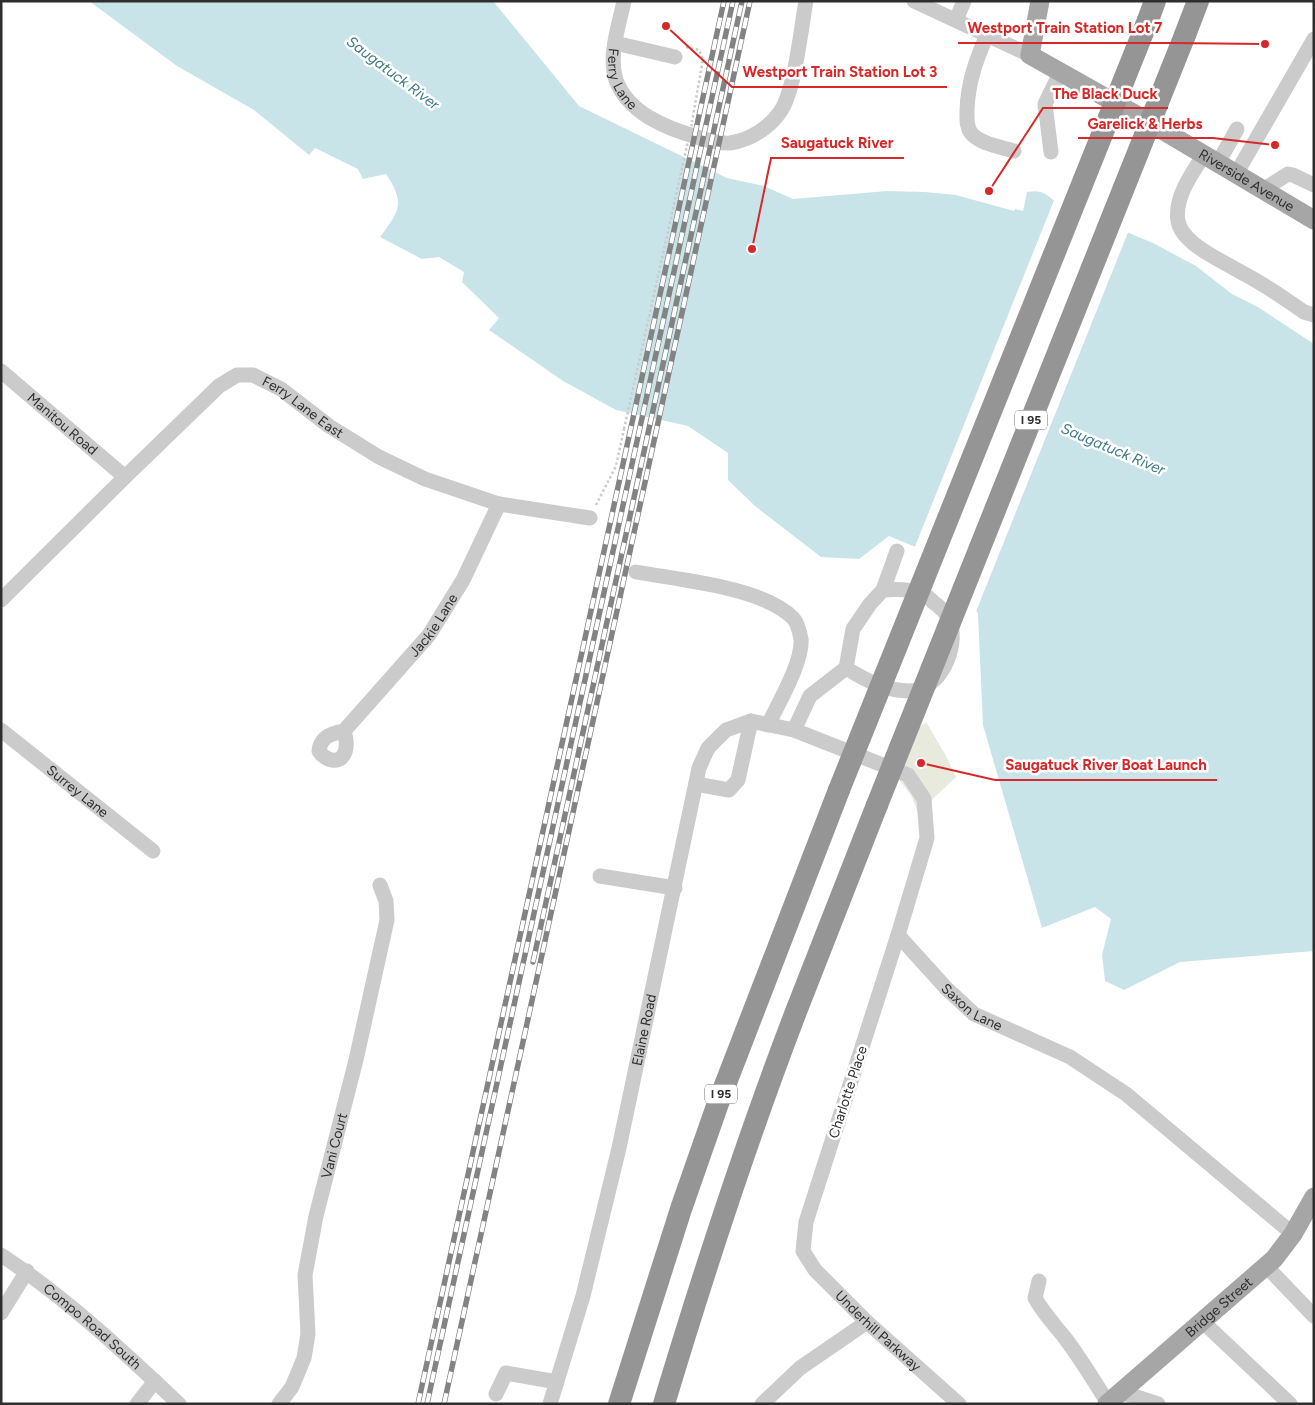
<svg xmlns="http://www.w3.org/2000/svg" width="1315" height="1405" font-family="Figtree,sans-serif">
<rect width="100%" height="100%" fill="#fff"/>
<polygon fill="#e7eadc" points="926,722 945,754 956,777 918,813 911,795 892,771 914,731"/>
<path fill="#c9e4e9" d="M89,1H493L579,106L727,178L764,186L793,199L887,191L925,192L956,195L1014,211L1015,209L1023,211L1027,192C1041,189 1047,194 1057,203L1153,243L1196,266L1232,294L1258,307L1314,344V951L1180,962L1124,990L1105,981L1102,955L1111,919L1095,907L1042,928L983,725L978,614L954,563L889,536L859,559L821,557L755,506L728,480V453L688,426L616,410L563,381L489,330L499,318L462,282L464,272L439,257L422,259L380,237C399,211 406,204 386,174L363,179L358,169L315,148L309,155L254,110L177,66Z"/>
<polygon fill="#fff" points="1055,198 1058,201 1129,230 975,614 952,565 914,549"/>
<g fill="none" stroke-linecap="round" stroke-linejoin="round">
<g stroke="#cbcbcb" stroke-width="2.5" stroke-dasharray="2.5 2.5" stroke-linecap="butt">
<polyline points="686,47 699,50 703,59 692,122"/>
<polyline points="596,505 616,466 624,429"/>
</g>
<g stroke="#cbcbcb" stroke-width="15">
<path id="s1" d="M624,1C619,26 608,55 616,80C628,113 666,128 697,137C707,140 719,144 730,143C750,140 769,128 780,112C795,91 801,28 806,1"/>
<polyline points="914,1 1030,55"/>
<polyline points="956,20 964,1"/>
<path d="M987,35C976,60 968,82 967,110C967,118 966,126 971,133C980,144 1001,147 1014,151"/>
<polyline points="615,43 675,57"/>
<polyline points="1051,152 1045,104 1061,71"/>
<path d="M1204,155C1192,173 1174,198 1178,221C1180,231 1186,237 1193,243C1207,255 1224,262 1239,271C1262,283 1283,297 1304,312L1314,315"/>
<polyline points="1218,163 1237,129"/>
<polyline points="1236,174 1314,39"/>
<polyline points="1263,190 1288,174 1293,175 1314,185"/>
<path id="s2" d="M1,371L125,477"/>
<path d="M636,572C679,580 762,587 793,618C797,622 800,634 801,639C803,662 778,704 768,725"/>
<polyline points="883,590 897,551"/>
<path id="s3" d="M1,600L125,477L219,386L237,375H253L281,389L329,426L379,457L425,479L499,504L590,518"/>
<path id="s4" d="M1,730L153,851"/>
<path d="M794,730L810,696L846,668C865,680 886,691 910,691C940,690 959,648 950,622C948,614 939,606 933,602C929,598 926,594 921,593C909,589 896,589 883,590L870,604L853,629L846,668"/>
<path id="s5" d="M344,731C332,733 320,737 319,751C325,760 340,766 345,752C347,746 346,737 344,731L429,635L463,580L499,504"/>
<polyline points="696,784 729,790 738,780 751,721"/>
<polyline points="600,876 675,888"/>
<path id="s6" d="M898,935L946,988L974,1014L1070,1057L1126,1094L1293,1234"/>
<path id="s7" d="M1,1255C64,1296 124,1352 179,1404"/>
<polyline points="1266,1266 1314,1316"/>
<path d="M1039,1281L1035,1298C1044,1314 1054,1324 1065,1338C1081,1359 1094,1381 1108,1403"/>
<polyline points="1,1313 27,1271"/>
<polyline points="1202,1321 1290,1404"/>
<polyline points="1121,1392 1158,1404"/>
<polyline points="496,1394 506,1373 557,1382"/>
<polyline points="137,1404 155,1381"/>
<path id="s8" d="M279,1404L292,1387L304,1358L308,1334L305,1275L316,1216L356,1060L387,920L386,901L380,885"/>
<path id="s9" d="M550,1404L583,1296L619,1148L699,768L708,748L726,730L751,721L794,730L908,775L924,799L927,838L898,935L806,1222L803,1251L815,1270L867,1322L959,1404"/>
<polyline points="762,1404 800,1368 867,1322"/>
</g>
<g stroke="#a6a6a6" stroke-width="19">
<path id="s10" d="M1040,1L1030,55L1142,118L1314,220"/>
<path id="s11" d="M1107,1404L1274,1259L1293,1234L1314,1197"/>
</g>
<g stroke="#959595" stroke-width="22">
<polyline points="1148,20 1155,1"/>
<polyline points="1185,35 1198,1"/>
<polyline points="619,1404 681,1209 717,1106 839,790"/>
<path d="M664,1404C704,1271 747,1139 797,1009C823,941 850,873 877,805"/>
</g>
<defs>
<g id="rail">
<polyline points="533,962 742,1"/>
<polyline points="418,1404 724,1"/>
<polyline points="427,1404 733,1"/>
<polyline points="444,1404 750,1"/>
</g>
</defs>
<use href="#rail" stroke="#838383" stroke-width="5.5"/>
<use href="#rail" stroke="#fff" stroke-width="4" stroke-dasharray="11" stroke-linecap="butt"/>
<polyline stroke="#cbcbcb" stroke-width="2.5" stroke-dasharray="2.5 2.5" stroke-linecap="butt" points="624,429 692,123"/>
<g stroke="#959595" stroke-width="22">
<polyline points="839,790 1148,20"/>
<polyline points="877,805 1185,35"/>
</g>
</g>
<g text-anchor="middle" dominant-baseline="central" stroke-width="5" stroke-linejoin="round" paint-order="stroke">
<g fill="#fff" stroke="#6d6d6d" stroke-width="1">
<rect x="1015" y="410.5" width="32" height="19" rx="4"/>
<rect x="705" y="1084.5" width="32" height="19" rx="4"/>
</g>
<g font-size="12" font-weight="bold" fill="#2e2e2e">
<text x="1031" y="420">I 95</text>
<text x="721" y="1094">I 95</text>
</g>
<g font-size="14" fill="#2e2e2e" stroke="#fff">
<text stroke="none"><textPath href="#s1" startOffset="81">Ferry Lane</textPath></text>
<text stroke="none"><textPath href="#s10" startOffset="305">Riverside Avenue</textPath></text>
<text stroke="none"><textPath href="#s3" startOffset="402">Ferry Lane East</textPath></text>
<text stroke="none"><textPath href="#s2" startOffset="81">Manitou Road</textPath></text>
<text stroke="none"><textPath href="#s5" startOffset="228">Jackie Lane</textPath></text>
<text stroke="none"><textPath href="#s4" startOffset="98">Surrey Lane</textPath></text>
<text stroke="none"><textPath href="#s6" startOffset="104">Saxon Lane</textPath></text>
<text stroke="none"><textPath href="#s9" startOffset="386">Elaine Road</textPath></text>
<text transform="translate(848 1092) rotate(-72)">Charlotte Place</text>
<text stroke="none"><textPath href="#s8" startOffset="269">Vani Court</textPath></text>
<text stroke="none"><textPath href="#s11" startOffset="148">Bridge Street</textPath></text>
<text stroke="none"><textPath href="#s7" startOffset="116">Compo Road South</textPath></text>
<text stroke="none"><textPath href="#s9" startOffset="1504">Underhill Parkway</textPath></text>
</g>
<g font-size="15" font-style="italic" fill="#3f7a84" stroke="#fff">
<text transform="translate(393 73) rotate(37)">Saugatuck River</text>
<text transform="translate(1113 449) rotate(23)">Saugatuck River</text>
</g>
</g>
<path fill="none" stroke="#d62828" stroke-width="2" d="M1265 44L1172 43H958M666 26L732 87H947M989 191L1043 108H1168M1275 145L1213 138H1078M752 249L771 158H904M921 763L995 780H1217"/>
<g fill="#d62828" stroke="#fff" stroke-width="2">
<circle cx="1265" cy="44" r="5"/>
<circle cx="666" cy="26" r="5"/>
<circle cx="989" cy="191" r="5"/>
<circle cx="1275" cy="145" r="5"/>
<circle cx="752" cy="249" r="5"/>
<circle cx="921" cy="763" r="5"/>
</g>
<g font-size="15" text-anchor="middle" font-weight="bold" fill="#d62828" stroke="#fff" stroke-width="5" stroke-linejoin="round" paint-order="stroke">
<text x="1065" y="33">Westport Train Station Lot 7</text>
<text x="840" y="77">Westport Train Station Lot 3</text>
<text x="1105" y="99">The Black Duck</text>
<text x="1145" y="129">Garelick &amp; Herbs</text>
<text x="837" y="148">Saugatuck River</text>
<text x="1106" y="770">Saugatuck River Boat Launch</text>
</g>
<rect width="1315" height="1405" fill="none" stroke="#2e2e2e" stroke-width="5"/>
</svg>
